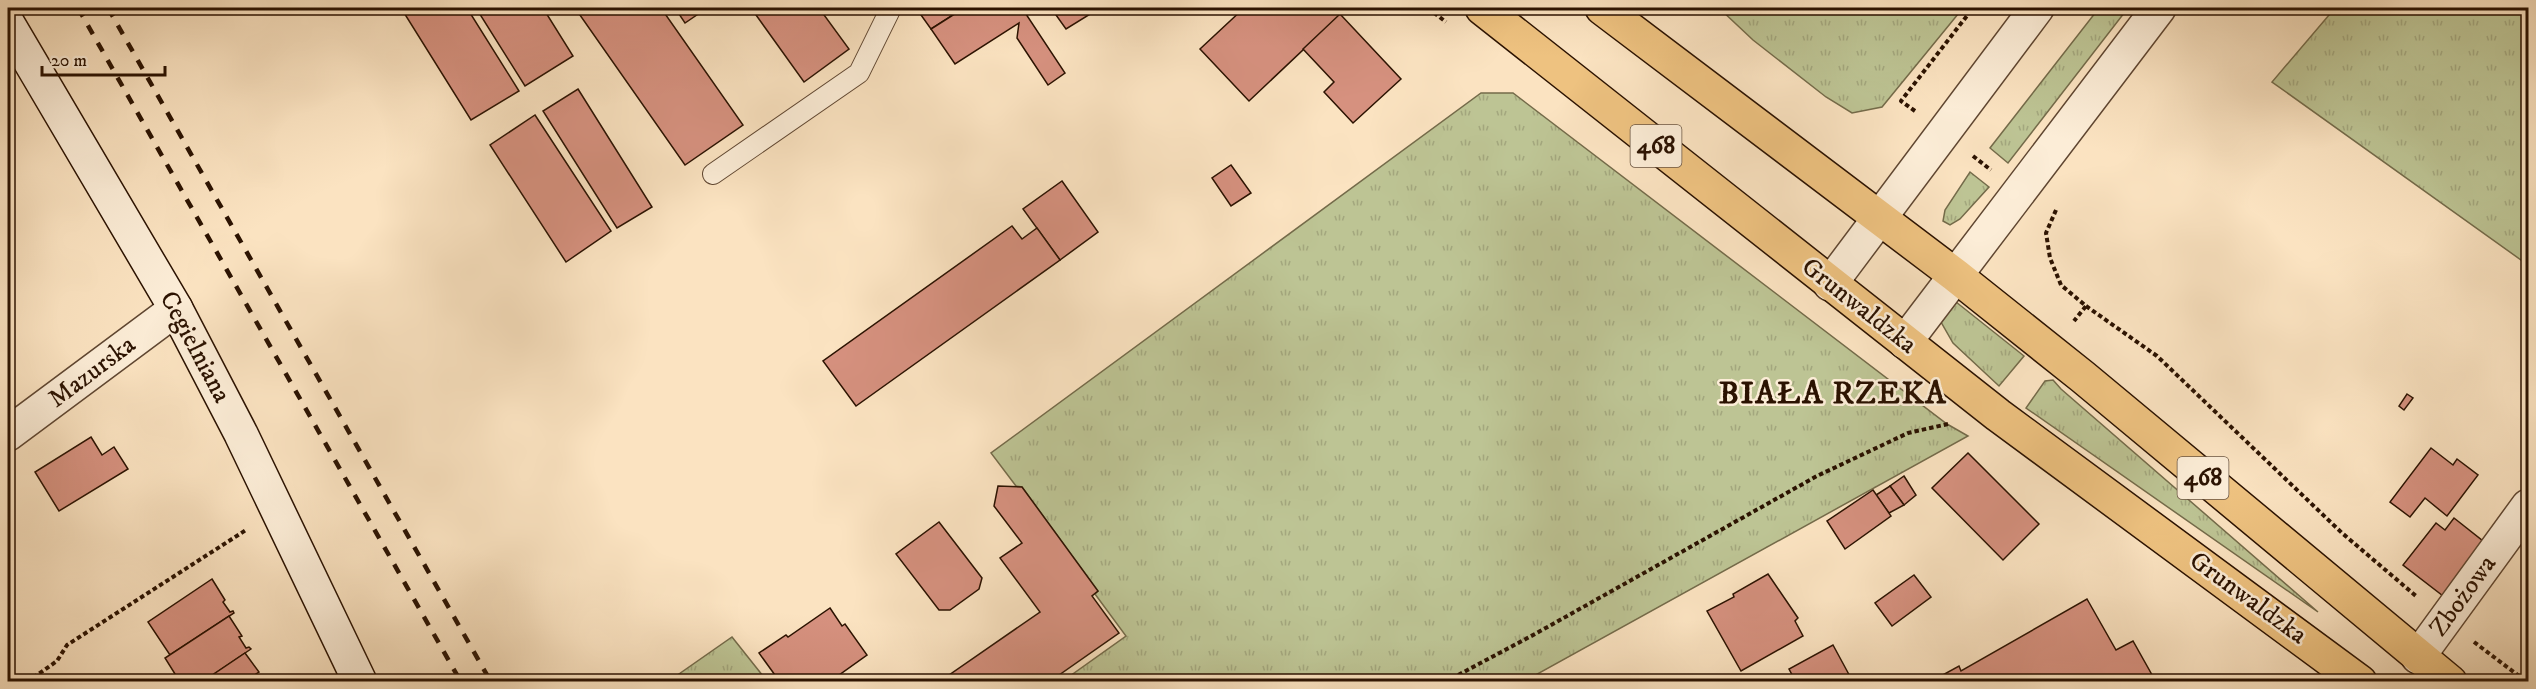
<svg xmlns="http://www.w3.org/2000/svg" width="2536" height="689" font-family="'IM FELL DW Pica',serif">
<defs>
<pattern id="grass-tufts" width="24" height="20" patternUnits="userSpaceOnUse" patternTransform="scale(1.5)"><rect width="24" height="20" fill="#bdc494"/><path d="M3 7l-1-3M5 7V3M7 7l1-3M15 17l-1-3M17 17v-4M19 17l1-3" fill="none" stroke="#a3a77e"/></pattern>
</defs>
<rect width="100%" height="100%" fill="#fbe3c1"/>
<filter id="stains"><feTurbulence type="fractalNoise" baseFrequency=".00333" numOctaves="4"/><feColorMatrix values="0 0 0 0 .2 0 0 0 0 .09 0 0 0 0 .02 0 0 0 .5 -.17"/></filter>
<radialGradient id="worn" r=".72"><stop offset=".6" stop-color="#630" stop-opacity="0"/><stop offset="1" stop-color="#630" stop-opacity=".3"/></radialGradient>
<g fill="url(#grass-tufts)" stroke="#746b4a" stroke-width="1.5">
<polygon points="1719,8 1963,8 1882,107 1852,113 1826,97 1753,40"/>
<polygon points="2099,8 2128,8 2008,163 1990,148"/>
<polygon points="2335,8 2528,8 2528,265 2272,82"/>
<polygon points="1481,93 1513,93 1947,424 1968,436 1523,682 1063,681 1126,636 1095,594 1098,591 1022,487 1016,486 991,453"/>
<polygon points="1970,172 1989,187 1960,219 1950,225 1943,221 1945,210"/>
<polygon points="1951,298 2024,356 1999,386 1953,343 1937,315"/>
<polygon points="2053,380 2061,389 2318,612 2026,408 2045,381"/>
<polygon points="732,637 767,681 669,681"/>
</g>
<g fill="#d6917f" stroke="#2b1201" stroke-width="1.5">
<polygon points="401,8 467,8 519,91 471,120"/>
<polygon points="476,8 543,8 573,56 525,86"/>
<polygon points="575,8 661,8 743,125 685,165"/>
<polygon points="675,8 707,8 685,23"/>
<polygon points="751,8 819,8 849,49 804,82"/>
<polygon points="916,8 964,8 931,29"/>
<polygon points="964,8 1022,8 1065,73 1048,85 1017,38 1019,23 955,64 931,29"/>
<polygon points="1051,8 1100,8 1066,29"/>
<polygon points="1244,8 1333,8 1340,15 1249,101 1200,49"/>
<polygon points="1340,14 1401,79 1353,123 1324,92 1334,82 1303,49"/>
<polygon points="578,89 652,207 617,228 543,111"/>
<polygon points="535,115 611,231 566,262 490,145"/>
<polygon points="1231,165 1251,193 1231,206 1212,178"/>
<polygon points="1062,181 1098,232 1060,260 1023,209"/>
<polygon points="1012,226 1022,239 1037,228 1060,260 856,406 823,361"/>
<polygon points="2407,394 2413,398 2404,410 2399,406"/>
<polygon points="91,437 102,455 114,447 128,469 59,511 35,472"/>
<polygon points="2431,448 2453,465 2457,459 2478,475 2447,516 2425,498 2410,517 2390,502"/>
<polygon points="1968,453 2039,524 2003,560 1932,488"/>
<polygon points="1904,476 1916,495 1904,505 1890,486"/>
<polygon points="998,486 1022,487 1098,591 1092,596 1119,633 1049,682 939,682 1040,612 1000,558 1022,543 994,506"/>
<polygon points="1890,486 1904,505 1889,513 1876,495"/>
<polygon points="1873,490 1891,516 1845,549 1827,521"/>
<polygon points="2454,518 2488,545 2447,599 2403,565 2436,523 2445,530"/>
<polygon points="939,522 982,578 979,589 950,610 939,610 896,554"/>
<polygon points="1768,574 1798,618 1795,621 1803,636 1741,671 1707,611 1734,597 1733,594"/>
<polygon points="1914,575 1931,597 1892,626 1875,603"/>
<polygon points="212,579 225,600 223,602 230,612 233,611 234,613 170,655 148,622"/>
<polygon points="2087,599 2116,650 2133,641 2156,682 1930,682 1959,666 1961,671"/>
<polygon points="830,608 842,626 845,624 867,655 835,678 838,682 780,682 759,653 786,635 788,637"/>
<polygon points="229,616 242,636 239,637 246,648 249,647 251,649 202,682 180,682 165,658"/>
<polygon points="1833,645 1853,682 1796,682 1789,669"/>
<polygon points="245,653 259,672 256,674 261,682 202,682"/>
</g>
<g fill="none" stroke-linecap="round" stroke-linejoin="round">
<defs>
<polyline id="lane" points="713,174 859,73 891,8"/>
<g id="street">
<polyline points="1830,284 2037,8"/>
<polyline points="1905,342 2159,8"/>
<polyline points="8,434 176,309"/>
<polyline points="2418,657 2528,506"/>
</g>
<polyline id="secondary" points="8,24 176,309 241,434 360,682"/>
<g id="primary">
<polyline points="1482,8 1998,415 2360,682"/>
<polyline points="1602,8 1955,275 2083,377 2450,682"/>
</g>
</defs>
<use href="#lane" stroke="#5f4631" stroke-width="22"/>
<use href="#street" stroke="#5f4631" stroke-width="36"/>
<use href="#secondary" stroke="#2b1201" stroke-width="36"/>
<use href="#primary" stroke="#2b1201" stroke-width="36"/>
<g stroke="#2b1201" stroke-width="4" stroke-dasharray="4.5 3" stroke-linecap="butt">
<polyline points="1428,8 1446,22"/>
<polyline points="2197,14 2202,8"/>
<polyline points="1915,111 1901,101 1973,8"/>
<polyline points="1973,156 1991,170"/>
<polyline points="2056,210 2046,233 2050,258 2061,285 2086,306 2074,321"/>
<polyline points="2086,306 2157,356 2342,533 2416,596"/>
<polyline points="2474,642 2527,682"/>
<polyline points="27,682 57,661 67,645 246,530"/>
<polyline points="1445,682 1535,634 1817,476 1908,433 1948,424"/>
</g>
<use href="#lane" stroke="#fcedd7" stroke-width="20"/>
<use href="#street" stroke="#fcedd7" stroke-width="33"/>
<use href="#secondary" stroke="#fcedd7" stroke-width="33"/>
<use href="#primary" stroke="#eec280" stroke-width="33"/>
<g stroke="#2b1201" stroke-width="4.5" stroke-dasharray="10 10" stroke-linecap="butt">
<polyline points="78,8 461,682"/>
<polyline points="108,8 491,682"/>
</g>
</g>
<g text-anchor="middle" dominant-baseline="central" stroke-width="5" stroke-linejoin="round" paint-order="stroke">
<g fill="#fcedd7" stroke="#6a5441" stroke-width="1.5">
<rect x="1630.5" y="125" width="51" height="42" rx="4.5"/>
<rect x="2177.5" y="457" width="51" height="42" rx="4.5"/>
</g>
<g font-size="24" font-weight="bold" fill="#2b1201">
<text x="1656" y="146">468</text>
<text x="2203" y="478">468</text>
</g>
<g font-size="26" fill="#2b1201" stroke="#fcedd7">
<text transform="translate(1859 306) rotate(38)">Grunwaldzka</text>
<text transform="translate(195 347) rotate(62)">Cegielniana</text>
<text transform="translate(92 372) rotate(-37)">Mazurska</text>
<text transform="translate(2463 596) rotate(-54)">Zbożowa</text>
<text transform="translate(2248 598) rotate(36)">Grunwaldzka</text>
</g>
<g font-size="32" font-weight="bold" letter-spacing="1.5" fill="#2b1201" stroke="#fcedd7">
<text x="1833" y="394">BIAŁA RZEKA</text>
</g>
</g>
<rect width="2536" height="689" fill="none" stroke="#fbe3c1" stroke-width="30"/>
<rect x="9" y="9" width="2518" height="671" fill="none" stroke="#2b1201" stroke-width="3"/>
<rect x="15" y="15" width="2506" height="659" fill="none" stroke="#2b1201" stroke-width="1.5"/>
<path d="M42 66v9h123v-9" fill="none" stroke="#2b1201" stroke-width="3"/>
<text x="51" y="66" font-size="18" fill="#2b1201" stroke="#fcedd7" stroke-width="4.5" paint-order="stroke">20 m</text>
<rect width="100%" height="100%" filter="url(#stains)"/>
<rect width="100%" height="100%" fill="url(#worn)"/>
</svg>
